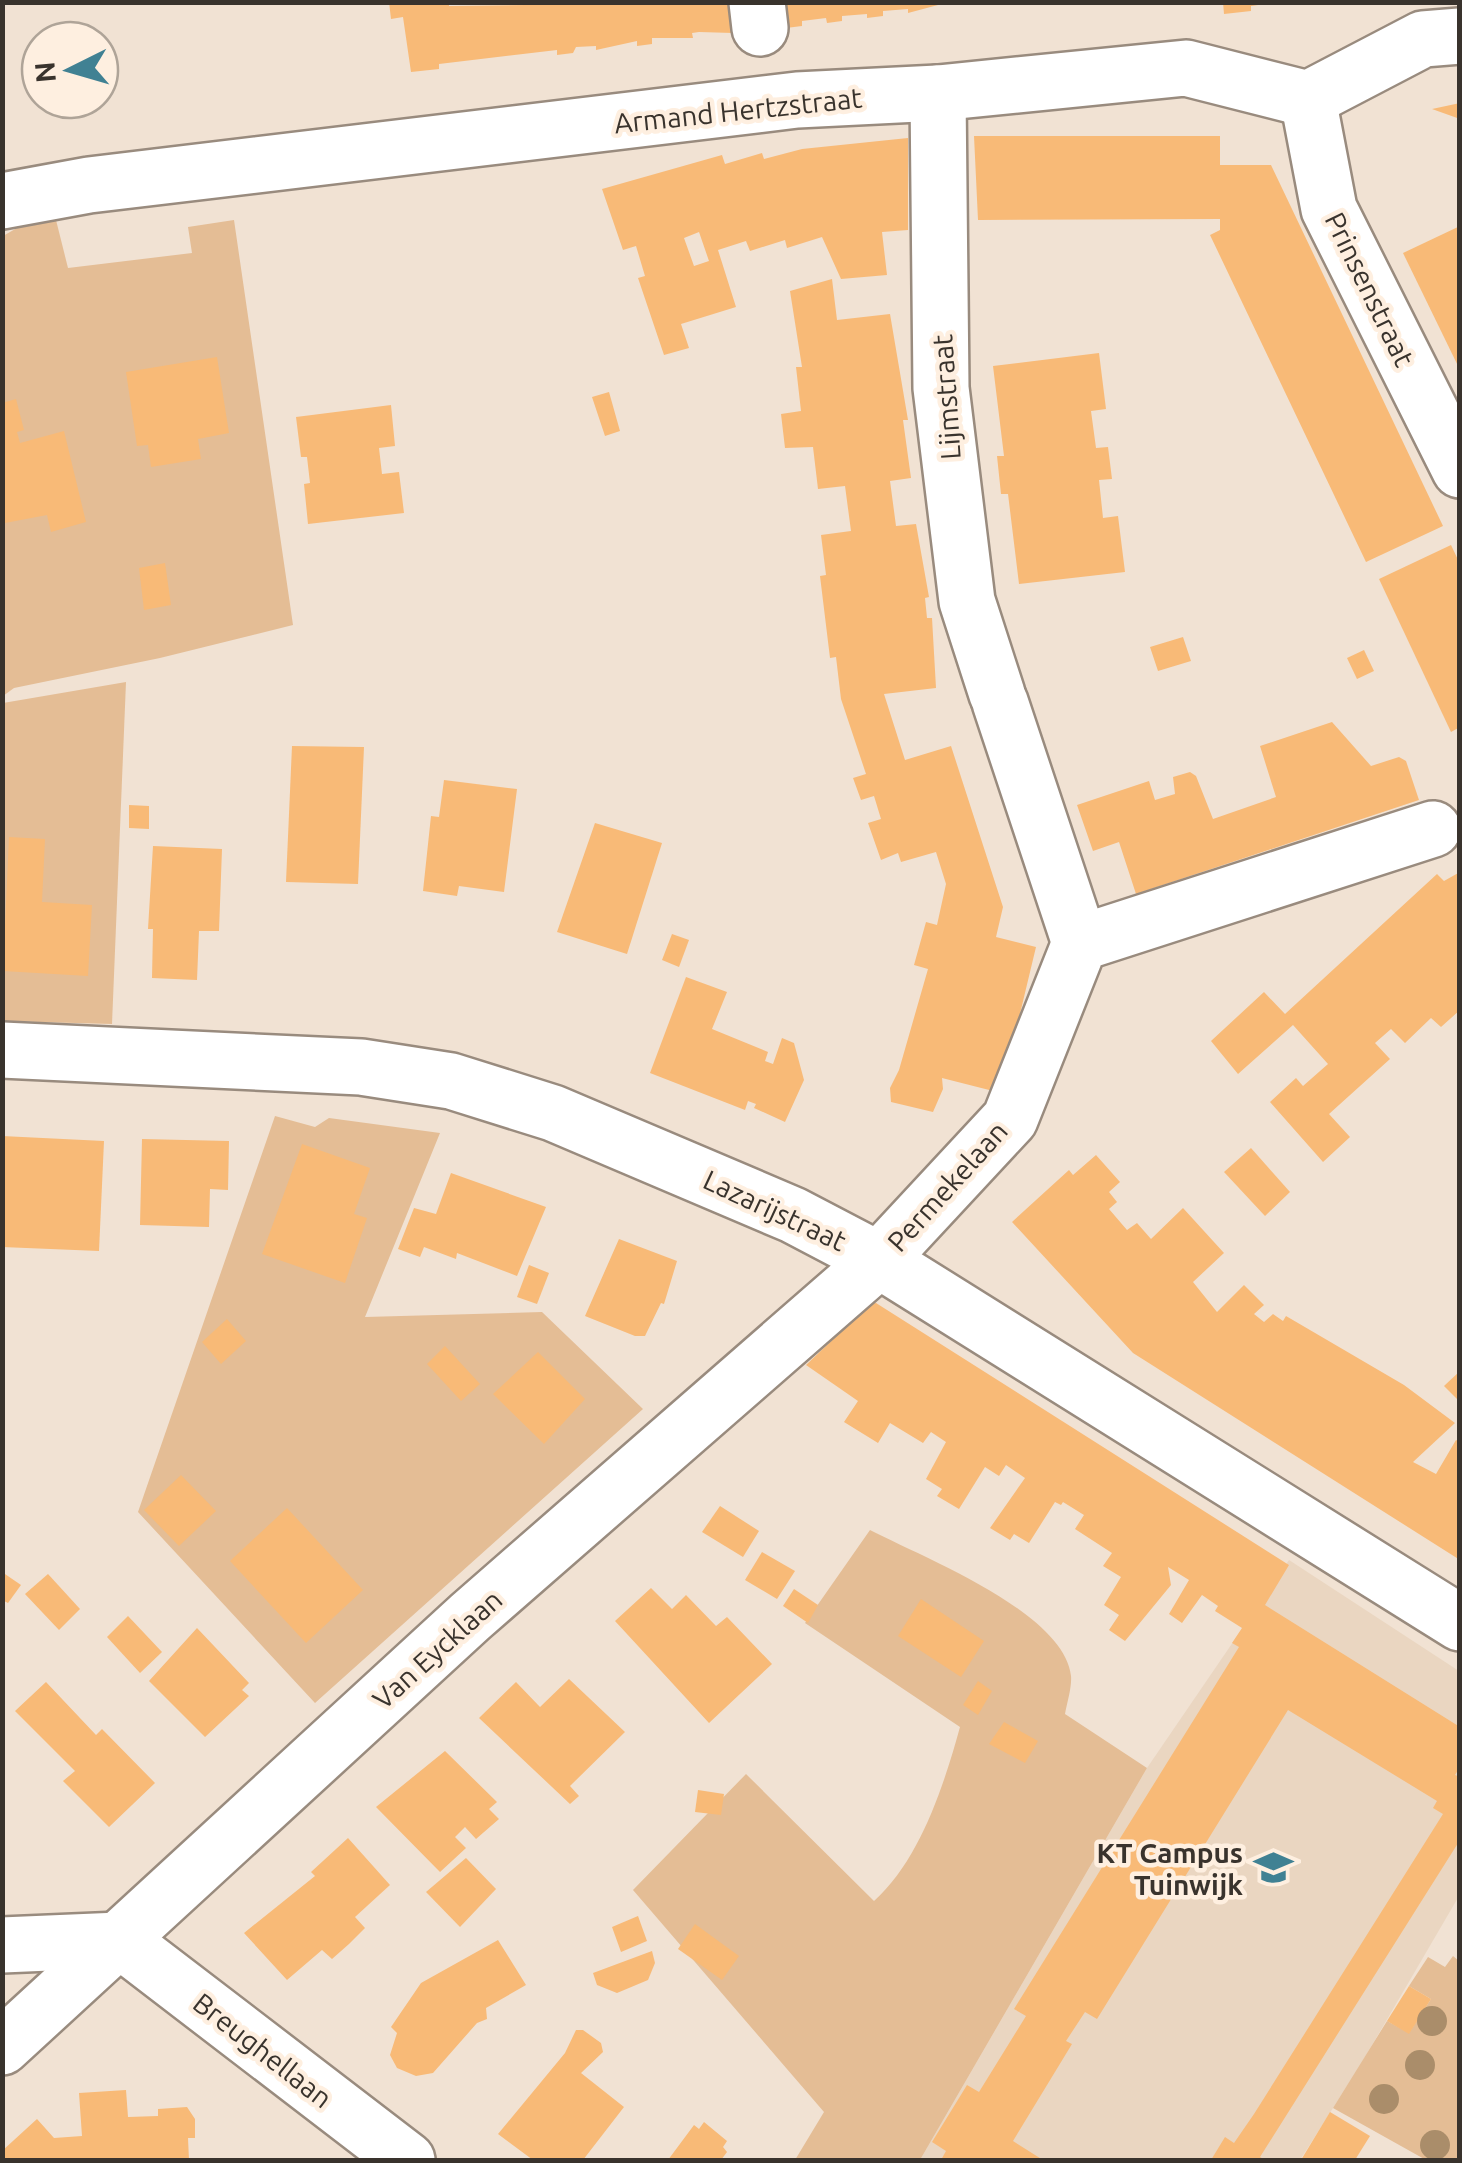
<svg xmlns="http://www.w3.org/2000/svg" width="1462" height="2163" font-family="Ubuntu,sans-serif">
<rect width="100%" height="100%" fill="#f1e2d3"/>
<polygon fill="#ead6c1" points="1289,1560 1459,1671 1459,1896 1361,2064 1300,2160 920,2160 1147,1768"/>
<g fill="#e4bd95">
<polygon points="56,220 68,268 192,253 188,227 234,220 293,625 160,658 14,688 3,696 3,236 24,224"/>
<polygon points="126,682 112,1024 3,1021 3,703"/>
<polygon points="275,1116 315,1127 329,1118 440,1133 365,1317 542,1312 643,1409 315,1703 138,1512"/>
<path d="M870,1530C922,1557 1064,1612 1071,1676C1072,1687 1067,1703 1065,1714L1147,1768L920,2160H795L824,2112L633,1890L746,1774L874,1901C920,1860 944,1785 960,1727L805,1623Z"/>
<polygon points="1453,1956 1459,1961 1459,2160 1426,2160 1333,2108 1387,2021 1409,2033 1431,1999 1409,1986 1428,1957 1445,1967"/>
</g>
<g fill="#f8ba77" fill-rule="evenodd">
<polygon points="389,2 449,2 449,6 738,2 733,33 699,32 692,33 693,38 652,38 652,44 637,46 637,41 596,50 596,46 576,47 573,53 557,55 557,50 439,64 439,69 411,72 403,17 391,19"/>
<polygon points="775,2 938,2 938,5 908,13 908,9 883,11 883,16 867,18 867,14 842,16 842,21 827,23 826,18 802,21 802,26 786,28"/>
<polygon points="1223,2 1258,2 1258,5 1251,6 1251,11 1224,14"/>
<polygon points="1460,103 1460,119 1432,109"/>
<polygon points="974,136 1220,136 1220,165 1271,165 1443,526 1366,562 1210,235 1220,230 1220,219 978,220"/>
<path d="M908,138V230L882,232L887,275L841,279L822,237L787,248L785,240L750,251L746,241L718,250L736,307L681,324L689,348L664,355L638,278L645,276L636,246L623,250L602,189L722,155L725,164L762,153L764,159L802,149ZM699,232L709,261L694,266L684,238Z"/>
<polygon points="1460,226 1460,370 1403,253"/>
<polygon points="832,279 837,320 890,314 908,420 903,420 911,478 890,481 896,526 916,524 929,597 925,598 927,618 932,618 936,688 884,694 905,760 951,746 1003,907 996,937 1036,947 1001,1093 942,1078 943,1089 933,1112 891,1102 890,1088 899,1070 928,969 914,965 926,922 937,925 946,884 936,852 901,862 898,853 881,860 868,823 881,819 874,796 861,800 853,778 866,774 841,699 836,657 830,658 820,576 826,575 821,535 851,531 845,486 818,489 813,447 785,448 781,414 801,411 796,367 802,367 790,291"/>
<polygon points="1099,353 1106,409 1091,411 1096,448 1108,447 1112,479 1099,480 1103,518 1118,516 1125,572 1019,584 1008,494 1001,494 997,456 1004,456 993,366"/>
<polygon points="217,357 229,433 198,439 201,459 151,467 148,445 137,446 126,372"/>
<polygon points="609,392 620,431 605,436 592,397"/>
<polygon points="16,399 24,430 17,432 20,443 64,431 86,522 51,532 47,515 5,523 2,403"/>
<polygon points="391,405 395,446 379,448 382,474 399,472 404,513 308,524 304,484 310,483 307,457 301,457 296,417"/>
<polygon points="1451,545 1460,564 1460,727 1451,732 1379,579"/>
<polygon points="165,563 171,605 144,610 139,568"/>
<polygon points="1183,637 1191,661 1158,671 1150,647"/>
<polygon points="1364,650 1374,671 1357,679 1347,658"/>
<polygon points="1332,722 1371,766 1399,757 1406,761 1419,800 1136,894 1119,842 1093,851 1077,805 1149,781 1155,800 1175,794 1173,777 1190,772 1196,776 1213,819 1276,797 1260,746"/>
<polygon points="292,746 364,747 358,884 286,882"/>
<polygon points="444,780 517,789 504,892 459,886 457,896 423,891 431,816 439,817"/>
<polygon points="129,805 149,806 149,829 129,828"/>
<polygon points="595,823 662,843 627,954 557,932"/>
<polygon points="9,837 45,839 42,902 92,905 88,976 3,971"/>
<polygon points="153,846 222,849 219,931 199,931 197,980 152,978 153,929 148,929"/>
<polygon points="1460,872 1460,1010 1441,1027 1431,1018 1405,1043 1391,1029 1375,1043 1390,1059 1329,1114 1350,1137 1323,1162 1270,1102 1296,1078 1303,1086 1328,1064 1293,1025 1238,1074 1211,1041 1264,992 1285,1014 1437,874 1444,881"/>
<polygon points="672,934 689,940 679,967 662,960"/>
<polygon points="686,977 727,992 712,1029 768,1052 765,1061 773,1064 782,1038 794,1043 804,1080 785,1122 754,1108 756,1104 748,1101 745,1110 650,1073"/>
<polygon points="2,1136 104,1141 99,1251 2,1247"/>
<polygon points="142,1139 229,1141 228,1190 210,1189 209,1227 140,1225"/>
<polygon points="302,1144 370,1168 354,1214 367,1218 345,1283 262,1254"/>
<polygon points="1251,1148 1290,1192 1265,1216 1224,1172"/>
<polygon points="1096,1155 1120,1182 1109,1192 1117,1202 1109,1209 1127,1230 1137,1223 1151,1239 1183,1208 1224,1253 1193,1282 1217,1312 1244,1285 1264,1305 1254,1314 1264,1322 1273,1314 1283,1321 1286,1316 1404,1385 1455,1423 1413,1462 1436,1474 1456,1440 1460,1442 1460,1560 1133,1353 1012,1222 1069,1170 1073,1175"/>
<polygon points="451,1173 546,1207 517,1276 457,1253 456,1259 424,1247 420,1257 398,1249 414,1208 436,1214"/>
<polygon points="619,1239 677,1261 664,1304 661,1303 645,1336 635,1336 585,1316"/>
<polygon points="529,1265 549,1273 537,1304 517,1297"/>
<polygon points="876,1303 1289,1565 1265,1605 1460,1727 1460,1767 1455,1775 1460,1777 1460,1840 1260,2157 1265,2160 1211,2160 1225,2137 1234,2143 1254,2114 1443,1814 1433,1808 1437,1801 1288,1710 1097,2019 1085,2012 1066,2041 1072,2044 1013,2141 1043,2160 941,2160 946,2151 932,2142 967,2085 979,2092 1026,2016 1014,2009 1239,1647 1232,1643 1242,1628 1215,1611 1218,1606 1202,1595 1182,1623 1169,1614 1189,1580 1168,1567 1171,1585 1125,1641 1109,1630 1119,1615 1104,1605 1121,1577 1103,1566 1112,1553 1075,1529 1084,1515 1063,1502 1061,1505 1055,1502 1029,1543 1014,1534 1010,1540 990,1528 1025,1478 1006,1465 999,1476 985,1467 959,1509 937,1496 942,1489 926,1479 946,1442 931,1432 923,1443 890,1423 878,1443 844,1422 858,1401 806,1365 870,1304"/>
<polygon points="227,1319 246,1341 221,1364 202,1342"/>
<polygon points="445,1346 480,1384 461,1401 427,1364"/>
<polygon points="538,1352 585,1399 544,1444 493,1394"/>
<polygon points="1460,1371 1460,1402 1444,1386"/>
<polygon points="181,1475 216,1511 179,1546 144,1510"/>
<polygon points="720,1506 759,1531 743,1557 702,1532"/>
<polygon points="287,1508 363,1590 306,1643 230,1561"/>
<polygon points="762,1552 795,1571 777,1599 745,1580"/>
<polygon points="2,1572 21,1585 8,1603 2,1600"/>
<polygon points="48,1574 80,1609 59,1630 25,1594"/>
<polygon points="651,1588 672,1609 686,1595 716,1626 727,1617 772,1664 709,1723 615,1621"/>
<polygon points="794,1589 818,1605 808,1623 783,1606"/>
<polygon points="921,1599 984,1641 961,1677 898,1636"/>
<polygon points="128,1616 162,1652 140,1673 107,1637"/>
<polygon points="197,1628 249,1683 242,1690 249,1696 205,1737 149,1681"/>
<polygon points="569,1679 625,1732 570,1786 579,1796 570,1804 479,1718 516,1682 540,1707"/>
<polygon points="978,1681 992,1691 978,1715 963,1705"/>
<polygon points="46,1682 96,1735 102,1729 155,1783 109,1827 63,1781 75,1771 15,1711"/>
<polygon points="1004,1722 1038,1741 1025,1763 989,1744"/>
<polygon points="445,1751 497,1802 489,1809 499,1819 476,1839 465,1827 455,1837 466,1848 440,1872 376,1807"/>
<polygon points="698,1790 724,1794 721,1815 695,1812"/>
<polygon points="348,1838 390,1885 355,1917 365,1928 349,1944 332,1959 322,1950 287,1980 244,1933 315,1876 311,1872"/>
<polygon points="466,1858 496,1889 460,1927 426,1892"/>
<polygon points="638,1916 647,1941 621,1952 612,1927"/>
<polygon points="695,1924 739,1956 722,1980 678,1949"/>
<polygon points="498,1940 526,1985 486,2008 487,2019 477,2023 433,2073 416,2076 397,2068 390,2055 397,2033 391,2027 421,1983"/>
<polygon points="652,1951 655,1963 648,1980 617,1993 597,1985 593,1973"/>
<polygon points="1409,1986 1431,1999 1409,2034 1387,2021"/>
<polygon points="576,2030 583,2030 601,2043 603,2052 581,2073 624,2107 583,2160 533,2160 498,2134 565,2053"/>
<polygon points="126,2090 128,2117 158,2116 158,2109 187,2107 195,2119 195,2138 188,2138 189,2160 2,2160 2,2151 37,2119 54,2138 82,2136 79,2093"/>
<polygon points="1330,2112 1370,2136 1355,2160 1301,2160"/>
<polygon points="704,2122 727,2141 723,2147 727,2152 721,2160 668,2160 694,2125 699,2129"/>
</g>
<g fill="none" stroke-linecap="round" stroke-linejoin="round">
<defs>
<g id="minor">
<polyline points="757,2 760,28"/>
<polyline points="938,93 941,388 967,601 997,694"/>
<polyline points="1308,99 1329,209 1460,470"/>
<polyline points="2,201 89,185 797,100 938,93 1186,68 1308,99 1423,39 1460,36"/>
<polyline points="1000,702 1080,943"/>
<polyline points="2,1050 361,1067 451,1081 553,1113 793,1215 879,1260 1460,1623"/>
<polyline points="2,1945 120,1940 407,2160"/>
<polyline points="2,2047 470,1617 879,1260 1010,1119 1080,943 1433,829"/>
</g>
</defs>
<use href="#minor" stroke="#998b7e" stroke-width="60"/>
<use href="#minor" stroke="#fff" stroke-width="55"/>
</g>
<g fill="#aa8d6a">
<circle cx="1432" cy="2021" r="15"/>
<circle cx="1420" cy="2065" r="15"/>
<circle cx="1384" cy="2099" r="15"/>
<circle cx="1435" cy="2145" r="15"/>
</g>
<defs>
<symbol id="school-bare" viewBox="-9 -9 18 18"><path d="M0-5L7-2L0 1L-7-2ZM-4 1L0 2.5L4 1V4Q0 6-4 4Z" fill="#408193" stroke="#feefe0" stroke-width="2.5" paint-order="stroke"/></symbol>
</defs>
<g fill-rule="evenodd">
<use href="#school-bare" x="1246" y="1840" width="55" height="55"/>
</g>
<g text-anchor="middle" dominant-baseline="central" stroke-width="9" stroke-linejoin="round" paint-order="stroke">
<g font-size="28" fill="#39332d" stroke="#feefe0">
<text transform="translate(738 110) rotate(-6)">Armand Hertzstraat</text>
<text transform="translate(1370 289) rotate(64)">Prinsenstraat</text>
<text transform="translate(946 397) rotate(-94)">Lijmstraat</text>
<text transform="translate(947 1186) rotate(-48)">Permekelaan</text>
<text transform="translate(775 1210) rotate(25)">Lazarijstraat</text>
<text transform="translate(437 1649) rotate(-42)">Van Eycklaan</text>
<text transform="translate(263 2050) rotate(38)">Breughellaan</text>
</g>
<g font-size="28" font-weight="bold" fill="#39332d" stroke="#feefe0" text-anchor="end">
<text x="1243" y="1852">KT Campus<tspan x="1243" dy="32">Tuinwijk</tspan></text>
</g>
</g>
<rect width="1462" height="2163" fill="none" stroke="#39332d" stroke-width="10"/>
<g transform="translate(70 70) rotate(265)"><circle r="48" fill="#feefe0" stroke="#afa498" stroke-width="2.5"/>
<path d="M0-8L18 38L0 25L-18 38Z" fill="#408193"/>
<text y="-15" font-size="28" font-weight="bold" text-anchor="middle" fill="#39332d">N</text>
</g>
</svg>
